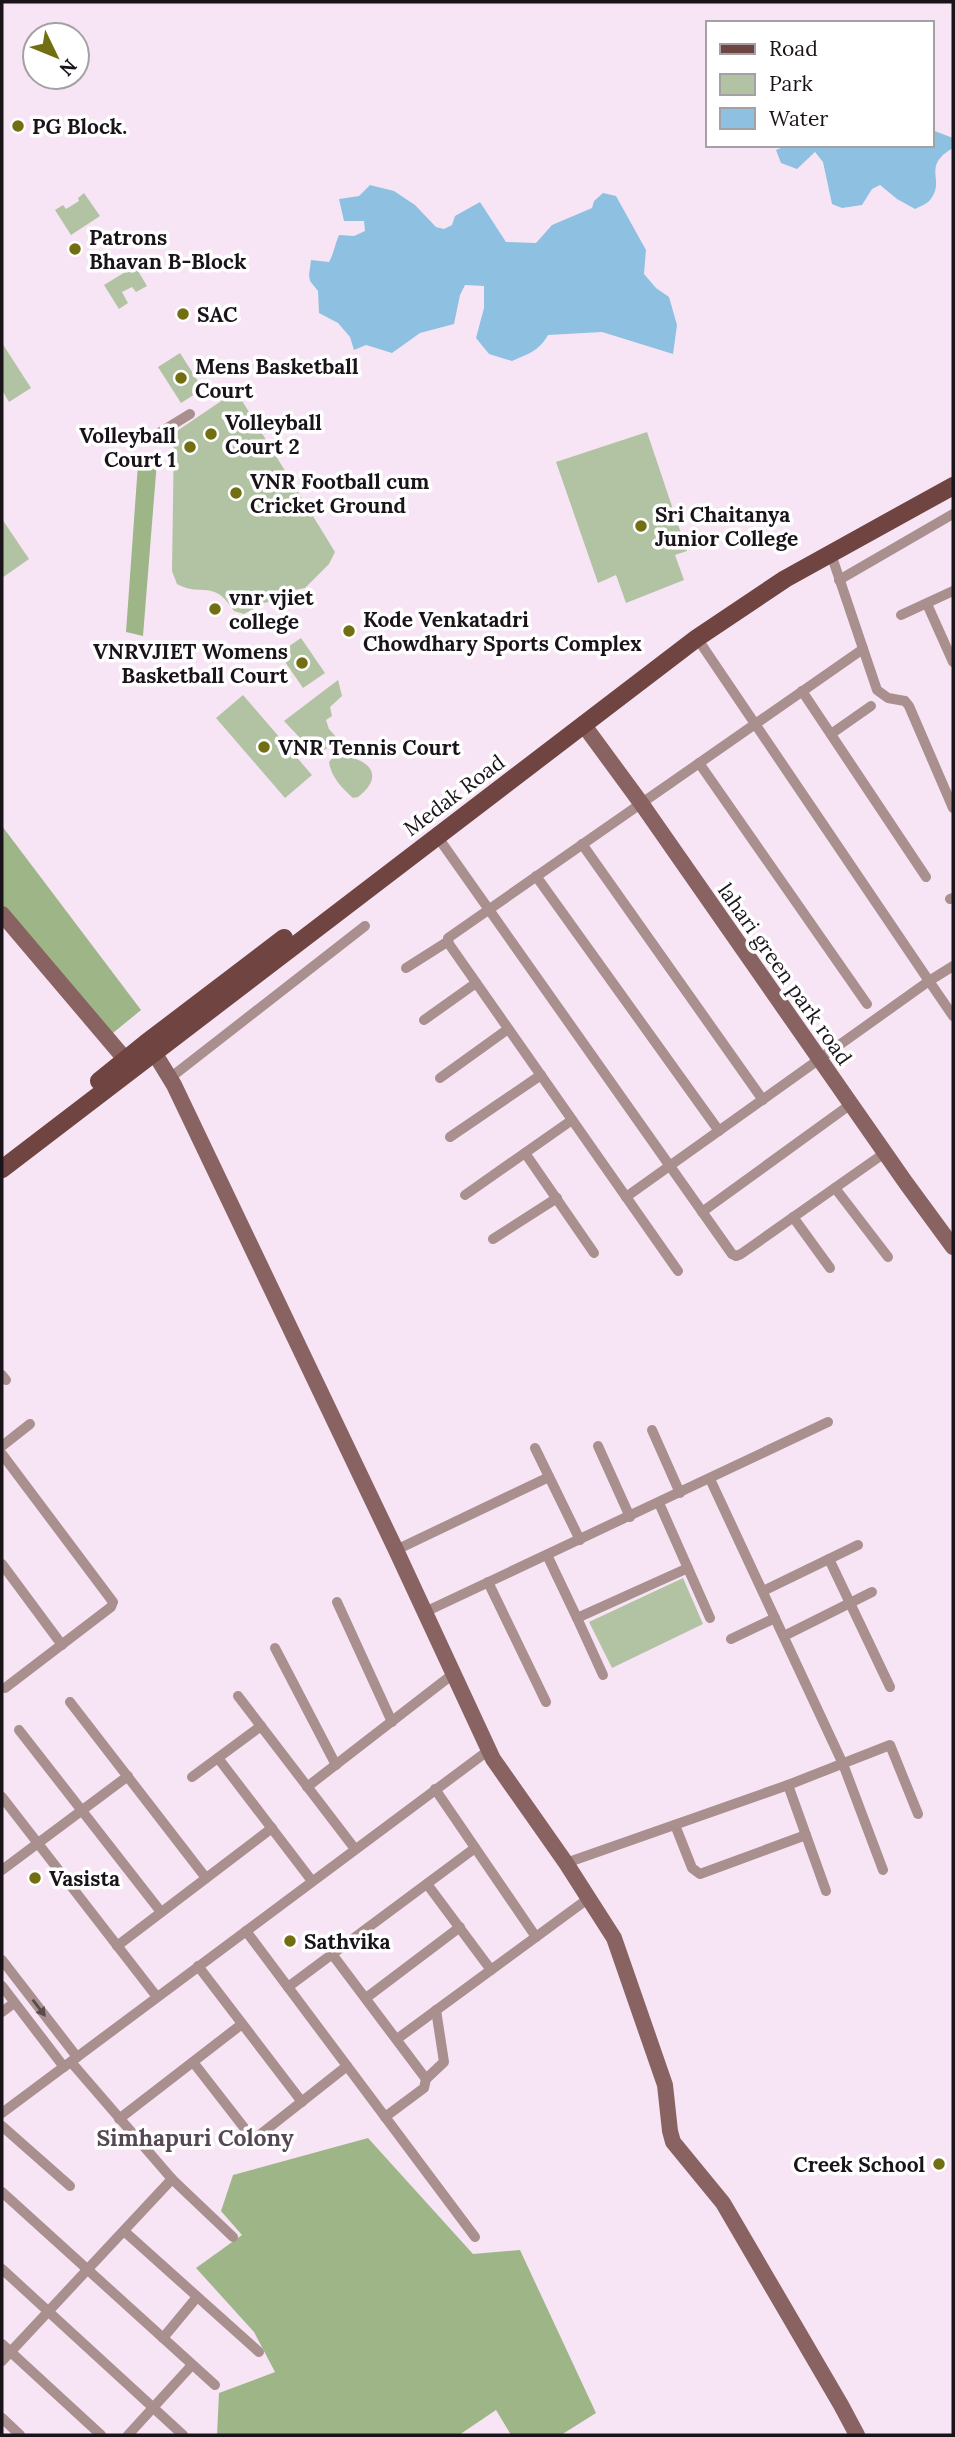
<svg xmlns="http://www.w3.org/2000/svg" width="955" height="2437" font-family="Lora,serif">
<rect width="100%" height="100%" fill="#f7e5f6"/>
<g fill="#b2c3a3">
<polygon points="84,193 100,216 71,235 55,210 63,205 66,209 79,201 78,198"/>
<polygon points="135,266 147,286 136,292 132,287 122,292 128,303 119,309 104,285"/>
<polygon points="2,343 31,388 9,402 2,390"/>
<polygon points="180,353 203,389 181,403 158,367"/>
<path d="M236,391L335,552L329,564L305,588L295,590L286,598L264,603L244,614L234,611C213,578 203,598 177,584L172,571L174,433Z"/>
<polygon points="647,432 687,551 675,555 684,580 626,603 616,575 598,583 556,462"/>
<polygon points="2,519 29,559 2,578"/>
<polygon points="301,638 325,673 303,688 279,653"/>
<polygon points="338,680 342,696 330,707 332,716 326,720 329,729 337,738 328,743 329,747 316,755 284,721"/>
<polygon points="243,695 312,775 285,798 216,718"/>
<path d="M335,755C364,756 389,773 358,797L353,798C342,788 331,777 329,762Z"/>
<polygon points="683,1578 703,1624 612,1668 589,1622"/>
</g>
<g fill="#9eb687">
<polygon points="157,461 143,636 126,632 138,464"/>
<polygon points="2,826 141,1010 113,1033 17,924 2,904"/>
<polygon points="368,2138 473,2254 520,2250 596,2413 561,2435 511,2435 496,2410 459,2435 217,2435 219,2393 275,2372 254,2332 196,2268 242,2235 221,2211 233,2175"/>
</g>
<g fill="#8ec1e1">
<path d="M932,130L953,138V148C920,167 947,180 930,200C927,204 919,207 915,209L897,199L880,185L872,189L862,205L842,208L832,204L823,162L815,152L797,169L781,163L776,150L788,145H932Z"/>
<path d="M370,185L394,191L415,205L436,227L444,229L452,225L455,216L480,202L506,242L536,243L552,225L592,208L594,201L603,193L616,196L646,250L644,274L656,288L669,297L677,325L673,354L602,332L548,335C539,351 528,354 512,361L489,354L476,338L484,308V286L465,285L460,295L454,324L420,333L392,353L366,345L354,350L350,337L338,323L319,313L318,291L310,281L309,275L311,260L329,262C334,253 335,244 339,235L354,236L365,231L364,221H344L339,199L359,196Z"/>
</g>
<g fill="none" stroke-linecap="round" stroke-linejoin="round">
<g stroke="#a98f8d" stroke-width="10">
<polyline points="159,433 190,414"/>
<polyline points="831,554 877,690 888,698 905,701 909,706 953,808"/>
<polyline points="839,580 953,514"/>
<polyline points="927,604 953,662"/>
<polyline points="901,615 953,591"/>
<polyline points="802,691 926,877"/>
<polyline points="831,734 871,706"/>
<polyline points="699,763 867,1004"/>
<polyline points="437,836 732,1254 736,1256 741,1254 886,1152"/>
<polyline points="582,844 763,1100"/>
<polyline points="536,876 719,1131"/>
<polyline points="950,899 953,898"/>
<polyline points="953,966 929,981 953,1016"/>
<polyline points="406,968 447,942"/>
<polyline points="424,1020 476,983"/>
<polyline points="170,1078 365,926"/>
<polyline points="440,1078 508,1029"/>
<polyline points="450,1137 541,1075"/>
<polyline points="525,1153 594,1253"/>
<polyline points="835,1188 888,1257"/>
<polyline points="465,1195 572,1120"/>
<polyline points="626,1197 929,981 697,638"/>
<polyline points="702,1212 851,1104"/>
<polyline points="793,1217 830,1268"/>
<polyline points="493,1239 557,1198"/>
<polyline points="678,1271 449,944 448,938 863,649"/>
<polyline points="2,1375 6,1380"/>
<polyline points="652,1430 680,1493"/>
<polyline points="2,1446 30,1424"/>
<polyline points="598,1446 630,1517"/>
<polyline points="535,1448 580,1540"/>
<polyline points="2,1454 113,1602 111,1607 5,1688"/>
<polyline points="710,1479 843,1764 883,1870"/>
<polyline points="659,1503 710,1618"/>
<polyline points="396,1550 549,1477"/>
<polyline points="547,1555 577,1618 688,1568"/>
<polyline points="829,1559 858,1545"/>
<polyline points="2,1564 62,1645"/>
<polyline points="488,1582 546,1702"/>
<polyline points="763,1591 829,1559 890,1687"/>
<polyline points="337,1602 392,1722"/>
<polyline points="425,1612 828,1422"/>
<polyline points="577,1618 603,1675"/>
<polyline points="784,1636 872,1592"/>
<polyline points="731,1639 775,1618"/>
<polyline points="275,1648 336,1765"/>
<polyline points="238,1696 355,1849"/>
<polyline points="70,1702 206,1878"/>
<polyline points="19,1730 161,1912"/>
<polyline points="218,1758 312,1881"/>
<polyline points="192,1777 261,1726"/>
<polyline points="788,1785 826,1891"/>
<polyline points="307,1787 453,1674"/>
<polyline points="435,1789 536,1937"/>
<polyline points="2,1797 157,1997"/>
<polyline points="675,1825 692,1868 700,1874 806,1835"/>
<polyline points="566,1863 788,1785 890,1745 918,1814"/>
<polyline points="2,1870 128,1776"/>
<polyline points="427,1884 491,1970"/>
<polyline points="246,1931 475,2237"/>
<polyline points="117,1946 272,1828"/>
<polyline points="332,1954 426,2079 424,2088 385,2117"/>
<polyline points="2,1960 77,2057"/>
<polyline points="198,1966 302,2102"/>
<polyline points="2,1986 64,2067"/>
<polyline points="288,1987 475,1848"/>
<polyline points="366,1998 460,1927"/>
<polyline points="2,2012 14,2003"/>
<polyline points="397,2039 589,1898"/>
<polyline points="193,2062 249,2134 257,2137 347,2066"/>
<polyline points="426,2079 444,2062 436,2010"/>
<polyline points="2,2113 489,1750"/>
<polyline points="119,2119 242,2024"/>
<polyline points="2,2126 70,2186"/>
<polyline points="172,2179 233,2237"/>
<polyline points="2,2192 215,2385"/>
<polyline points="124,2231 259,2352"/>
<polyline points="2,2269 183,2435"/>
<polyline points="163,2338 197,2297"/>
<polyline points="2,2344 101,2435"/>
<polyline points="2,2361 172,2179 71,2062"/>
<polyline points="2,2418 20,2435"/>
<polyline points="128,2435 192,2365"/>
</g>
<g stroke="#886361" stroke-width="16">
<polyline points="583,724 641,803 906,1183 953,1247"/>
<polyline points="2,914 125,1059"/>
<polyline points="155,1054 174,1085 396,1550 493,1759 566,1863 614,1938 665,2085 670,2131 673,2142 723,2203 841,2405 857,2435"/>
</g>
<g stroke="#6f4441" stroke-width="18">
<polyline points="99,1081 146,1043 284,938"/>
<polyline points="2,1169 697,638 785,579 953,486"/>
</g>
</g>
<defs><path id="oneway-solid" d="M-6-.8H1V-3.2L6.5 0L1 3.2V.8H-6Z" transform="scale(1.75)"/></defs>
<use fill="#5a4b4e" href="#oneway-solid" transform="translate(39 2008) rotate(53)"/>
<g fill="#716f11" stroke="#fff" stroke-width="2.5">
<circle cx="18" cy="126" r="7"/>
<circle cx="75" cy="249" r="7"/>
<circle cx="183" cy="314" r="7"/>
<circle cx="181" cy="378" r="7"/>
<circle cx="211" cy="434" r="7"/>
<circle cx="190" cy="447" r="7"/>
<circle cx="236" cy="493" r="7"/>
<circle cx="641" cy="526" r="7"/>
<circle cx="215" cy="609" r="7"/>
<circle cx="349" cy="631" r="7"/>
<circle cx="302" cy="663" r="7"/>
<circle cx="264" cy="747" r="7"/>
<circle cx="35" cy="1878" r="7"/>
<circle cx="290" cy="1941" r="7"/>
<circle cx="939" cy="2164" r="7"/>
</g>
<g text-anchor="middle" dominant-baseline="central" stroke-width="7" stroke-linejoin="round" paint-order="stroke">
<g font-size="21" font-weight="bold" fill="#1a141a" stroke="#fff" text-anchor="start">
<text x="32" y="126">PG Block.</text>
<text x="89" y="237">Patrons<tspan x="89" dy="24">Bhavan B-Block</tspan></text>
<text x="197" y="314">SAC</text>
<text x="195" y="366">Mens Basketball<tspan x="195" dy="24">Court</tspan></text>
<text x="225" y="422">Volleyball<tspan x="225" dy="24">Court 2</tspan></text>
<text x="176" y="435" text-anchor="end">Volleyball<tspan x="176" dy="24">Court 1</tspan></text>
<text x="250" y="481">VNR Football cum<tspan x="250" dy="24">Cricket Ground</tspan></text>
<text x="655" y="514">Sri Chaitanya<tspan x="655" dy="24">Junior College</tspan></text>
<text x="229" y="597">vnr vjiet<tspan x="229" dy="24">college</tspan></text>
<text x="363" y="619">Kode Venkatadri<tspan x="363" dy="24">Chowdhary Sports Complex</tspan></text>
<text x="288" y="651" text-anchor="end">VNRVJIET Womens<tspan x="288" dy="24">Basketball Court</tspan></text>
<text x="278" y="747">VNR Tennis Court</text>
<text x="49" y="1878">Vasista</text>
<text x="304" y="1941">Sathvika</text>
<text x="925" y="2164" text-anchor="end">Creek School</text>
</g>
<g font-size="21" fill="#1a141a" stroke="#fff">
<text transform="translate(454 795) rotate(-37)">Medak Road</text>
<text transform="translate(785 974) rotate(55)">lahari green park road</text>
</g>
<g font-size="23" font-weight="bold" fill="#554754" stroke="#fff">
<text x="195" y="2137">Simhapuri Colony</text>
</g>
</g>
<rect width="955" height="2437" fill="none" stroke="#1a141a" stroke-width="7"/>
<rect x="706" y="21" width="228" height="126" fill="#ffffff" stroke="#a3a1a3" stroke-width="2"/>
<rect x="720" y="44" width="35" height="10" fill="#6f4441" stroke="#a3a1a3" stroke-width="2"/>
<text x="769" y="56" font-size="21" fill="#1a141a">Road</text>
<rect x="720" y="74" width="35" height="21" fill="#b2c3a3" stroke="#a3a1a3" stroke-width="2"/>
<text x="769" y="91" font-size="21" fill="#1a141a">Park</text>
<rect x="720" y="108" width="35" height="21" fill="#8ec1e1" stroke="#a3a1a3" stroke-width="2"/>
<text x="769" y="126" font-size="21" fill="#1a141a">Water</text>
<g transform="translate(56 56) rotate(133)"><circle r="33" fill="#ffffff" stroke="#a3a1a3" stroke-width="2"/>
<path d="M0-5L12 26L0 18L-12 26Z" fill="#716f11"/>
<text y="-10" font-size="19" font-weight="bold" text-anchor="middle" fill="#1a141a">N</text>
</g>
</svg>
